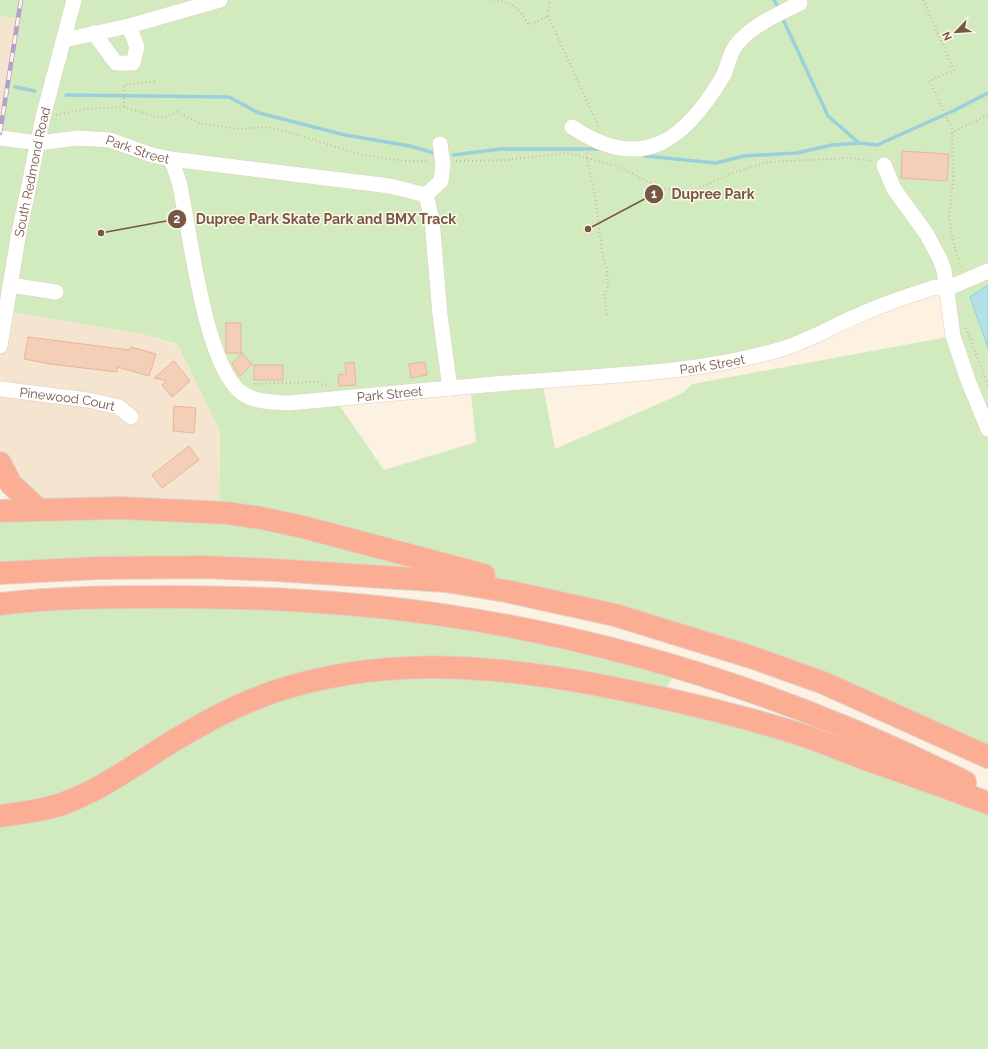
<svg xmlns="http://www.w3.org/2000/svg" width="988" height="1049" font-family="Raleway,sans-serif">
<rect width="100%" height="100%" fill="#fdf2e1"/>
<g fill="#f5e4cf">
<polygon points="0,16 18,17 0,133"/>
<polygon points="6,311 146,335 177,345 220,431 219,513 39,510 0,463 0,348"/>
</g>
<g fill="#d1ebbf" fill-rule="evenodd">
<path d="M0,0H988V757L751,657L446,581L0,573V511L219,513L220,431L177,344L146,335L6,311L0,346V133L18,18L0,16ZM946,289L953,336L692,384L683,393L555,449L542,380L778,350ZM470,386L476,442L384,470L335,399Z"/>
<polygon points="0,604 357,606 680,668 660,696 988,803 988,1049 0,1049"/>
</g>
<polygon fill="#b4e0e8" stroke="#9ad0da" points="988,285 988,348 970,297"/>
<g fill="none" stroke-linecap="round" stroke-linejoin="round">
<g stroke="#9ad0da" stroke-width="3.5">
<polyline points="774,0 779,10"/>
<polyline points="781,15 828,116 859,143 877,145 953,111 988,93"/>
<polyline points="15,87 35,91"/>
<polyline points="66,95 229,97 259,113 345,135 410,146 434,153"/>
<polyline points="453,155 501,149 600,149"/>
<polyline points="645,156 716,163 744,156 797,153 832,145 859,143"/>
</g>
</g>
<g fill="#f4cfb7" stroke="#e8b596">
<polygon points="902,151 949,154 947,181 901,178"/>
<rect x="226" y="323" width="15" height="30"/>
<polygon points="28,337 130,350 131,347 156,354 149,376 118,367 117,372 50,364 24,359"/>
<polygon points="242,353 252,364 240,376 232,364"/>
<polygon points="174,361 190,381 172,397 162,385 167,381 154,378"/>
<polygon points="354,362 356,385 339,386 338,375 346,374 345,363"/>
<polygon points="425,362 427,375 411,378 409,364"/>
<rect x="254" y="365" width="29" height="15"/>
<polygon points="174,406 196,408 194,433 173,431"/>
<polygon points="189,446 199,460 162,488 152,475"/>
</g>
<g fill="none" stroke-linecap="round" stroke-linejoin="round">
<defs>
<g id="minor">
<polyline points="94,33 116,63 133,63 137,47 129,26"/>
<polyline points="64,40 129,26 220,0"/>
<path d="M572,127C642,174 684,141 722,78C728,68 729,53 737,44C752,25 779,14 800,3"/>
<path id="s1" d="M0,138L38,143L78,138L110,140L152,155L171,159C174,168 178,177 180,186C190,232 205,367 242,393C256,403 274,402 289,403C367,396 444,388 521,382C607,375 695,374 778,350C806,342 831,327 857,316C882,304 909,296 935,287L946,289L988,271"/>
<polyline points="171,159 390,186 426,195 432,220 440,315 450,388"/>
<polyline points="884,165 894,189 926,233 940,259 944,270 953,336 969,383 988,429"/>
<polyline points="426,195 441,181 443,164 440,144"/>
<polyline points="10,285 56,292"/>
<path id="s2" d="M0,346L18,238L43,117L74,0"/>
<path id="s3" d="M0,389L88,400L119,407L131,417"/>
</g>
<g id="highway">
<polyline points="0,463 11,484 39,510"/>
<polyline points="0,511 120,508 227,513 261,518 303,527 484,575"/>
<polyline points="0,573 98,568 204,567 275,570 446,581 506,591 615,615 751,657 824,683 988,757"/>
<path d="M0,604C56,597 114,597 170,597C262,597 357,602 449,616C629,643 803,701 965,782"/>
<path d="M0,816C20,813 42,811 62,804C96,792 126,771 157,751C194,728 232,706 273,692C378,657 481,664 588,683C658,696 728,712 796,733C818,740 839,749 860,757C903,772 945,787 988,803"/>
</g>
</defs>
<use href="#minor" stroke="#e2cebc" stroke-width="16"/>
<use href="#highway" stroke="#dbd3cf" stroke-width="24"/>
<g stroke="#d9b29a" stroke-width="2" stroke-dasharray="1 3" stroke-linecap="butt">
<path d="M493,0C514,3 518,7 529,25L548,16L550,0"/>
<polyline points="923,0 954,70 929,81 952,128 953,182 949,216 952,237 961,269"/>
<polyline points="548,16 598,125 597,126"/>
<polyline points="124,107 124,85 155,81"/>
<polyline points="56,115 85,109 124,107 161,118 177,112 202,124 240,129 265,127 289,132 362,155 405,161 429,161"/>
<polyline points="951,133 988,115"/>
<polyline points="587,149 587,157 595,196 602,252 607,270 608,287 604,295 607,316"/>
<polyline points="456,161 507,160 567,153 618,166 660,188 691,192 730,174 768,162 850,158 873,161"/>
<polyline points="966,328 988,385"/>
<polyline points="254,384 317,382 327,386"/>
</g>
<use href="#minor" stroke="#fff" stroke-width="15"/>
<use href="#highway" stroke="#fbae94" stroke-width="22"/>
<defs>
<polyline id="rail" points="0,133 21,0"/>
</defs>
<use href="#rail" stroke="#b49fc7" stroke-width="4.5"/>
<use href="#rail" stroke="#fff6e8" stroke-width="3" stroke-dasharray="9" stroke-linecap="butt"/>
</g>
<g text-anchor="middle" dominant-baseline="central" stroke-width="3" stroke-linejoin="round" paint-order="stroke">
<g font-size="13" fill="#765746" stroke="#fff6e8">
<text stroke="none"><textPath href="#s1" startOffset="140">Park Street</textPath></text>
<text stroke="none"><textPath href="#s2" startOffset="177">South Redmond Road</textPath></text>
<text stroke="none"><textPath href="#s1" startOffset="896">Park Street</textPath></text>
<text stroke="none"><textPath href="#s1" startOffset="572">Park Street</textPath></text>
<text stroke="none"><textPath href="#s3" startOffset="68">Pinewood Court</textPath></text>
</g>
</g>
<path fill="none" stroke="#765746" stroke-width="1.5" d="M588 229L654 194M101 233L177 219"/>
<g fill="#765746" stroke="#fff6e8" stroke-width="1.5">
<circle cx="588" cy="229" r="4"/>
<circle cx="101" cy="233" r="4"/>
<circle cx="654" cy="194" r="10"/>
<circle cx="177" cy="219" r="10"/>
</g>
<g font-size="12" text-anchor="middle" font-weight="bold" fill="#fff">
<text x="654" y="198">1</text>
<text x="177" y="223">2</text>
</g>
<g font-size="14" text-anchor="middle" font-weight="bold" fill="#765746" stroke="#fff6e8" stroke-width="3" stroke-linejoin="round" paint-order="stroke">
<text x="713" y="199">Dupree Park</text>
<text x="326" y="224">Dupree Park Skate Park and BMX Track</text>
</g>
<g transform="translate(956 32) rotate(245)" stroke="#fff6e8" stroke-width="3" paint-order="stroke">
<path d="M0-3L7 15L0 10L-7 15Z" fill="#765746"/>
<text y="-6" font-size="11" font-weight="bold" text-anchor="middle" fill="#765746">N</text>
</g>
</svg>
